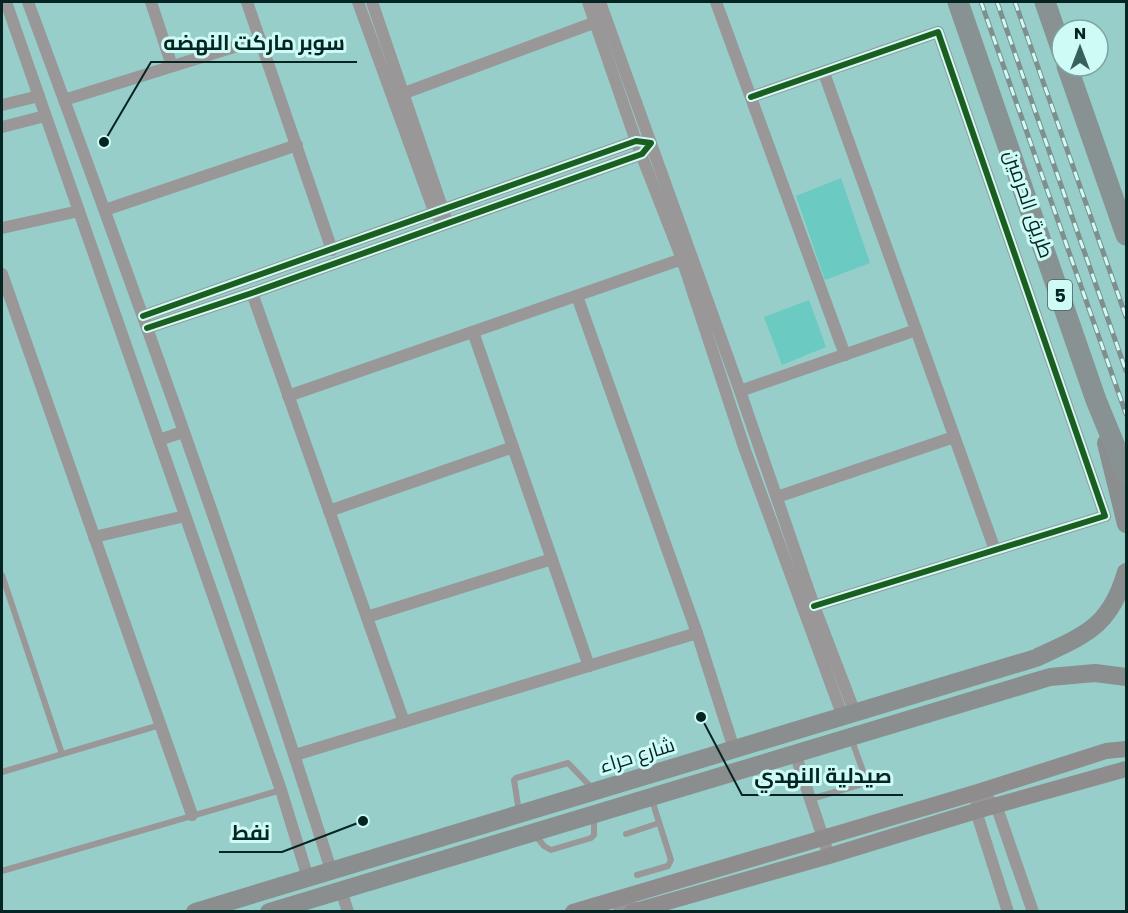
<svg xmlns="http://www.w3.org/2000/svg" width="1128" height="913" font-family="Poppins,Cairo,sans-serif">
<rect width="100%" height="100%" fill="#97cec9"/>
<g fill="#6bcac2">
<polygon points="841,178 870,263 825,280 796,196"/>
<polygon points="809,300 826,347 782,365 764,317"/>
</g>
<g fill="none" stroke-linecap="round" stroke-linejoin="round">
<g stroke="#999798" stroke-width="6">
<polyline points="2,575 62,754"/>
<polyline points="2,772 160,725"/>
<polyline points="811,799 859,785 864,780 864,774 851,738"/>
<polyline points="519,812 514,780 516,778 568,763 592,788"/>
<polyline points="626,834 659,823"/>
<polyline points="535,835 544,846 551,850 591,838 594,835 594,818"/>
<polyline points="2,871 281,790"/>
<polyline points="637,875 668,866 671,860 652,800"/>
</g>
<g stroke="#999798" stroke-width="12">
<polyline points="6,2 281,790 308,878"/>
<path d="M28,2C134,289 239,578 331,870"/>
<polyline points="151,2 172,66"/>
<polyline points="247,2 332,250"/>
<polyline points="358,2 435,214 440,218"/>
<polyline points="372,2 445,216"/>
<polyline points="588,2 636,141 682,259 745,450 843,717"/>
<polyline points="600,2 740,391 814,606 855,713"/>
<polyline points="716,2 845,355"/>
<polyline points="824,73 995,550"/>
<polyline points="399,95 596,22"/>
<polyline points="751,97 938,32 1105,516 814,606"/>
<polyline points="64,100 260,39"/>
<polyline points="2,105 39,96"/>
<polyline points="2,127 45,116"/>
<polyline points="105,210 297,145"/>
<polyline points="2,228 79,211"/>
<polyline points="2,274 192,815"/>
<polyline points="252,293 404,722"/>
<polyline points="577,296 697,633 734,749"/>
<polyline points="143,316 636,141 651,143 642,154 252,293 147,328"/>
<polyline points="473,332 589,666"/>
<polyline points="740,391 916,330"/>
<polyline points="288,396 682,259"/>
<polyline points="159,440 183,432"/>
<polyline points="777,497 954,437"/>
<polyline points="329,511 513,447"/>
<polyline points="94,537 185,516"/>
<polyline points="367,617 552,559"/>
<polyline points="795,753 829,856"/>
<polyline points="295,755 697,633"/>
<polyline points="341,890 348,912"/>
<polyline points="619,912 620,897 639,912"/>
<polyline points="1008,912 976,811 978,792 996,805 1033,912"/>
</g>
<g stroke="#8e8c8d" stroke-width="16">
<polyline points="573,912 978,792 1106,751 1126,749"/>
<polyline points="632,912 829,856 976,811 1126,769"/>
</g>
<g stroke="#8a8e8e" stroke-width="18">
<polyline points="1106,443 1126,524"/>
<path d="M195,912L1036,658C1084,635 1110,628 1126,572"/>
<polyline points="269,912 1050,677 1095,673 1126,677"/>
</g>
<g stroke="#889292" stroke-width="21">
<polyline points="958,2 1096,400 1126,473"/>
<polyline points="1045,2 1062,51"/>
<polyline points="1067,66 1126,235"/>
</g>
<defs>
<g id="rail">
<polyline points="981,2 1126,414"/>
<polyline points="997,2 1126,371"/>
<polyline points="1015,2 1126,317"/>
</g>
</defs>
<use href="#rail" stroke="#7f8f8e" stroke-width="5"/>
<use href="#rail" stroke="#cefbf6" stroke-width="3" stroke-dasharray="9" stroke-linecap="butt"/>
<defs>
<g id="cycleway">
<polyline points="751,97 938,32 1105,516 814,606"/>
<polyline points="143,316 636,141 651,143 642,154 252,293 147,328"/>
</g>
</defs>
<use href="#cycleway" stroke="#cefbf6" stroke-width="10"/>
<use href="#cycleway" stroke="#1b5e20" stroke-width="6"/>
</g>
<g text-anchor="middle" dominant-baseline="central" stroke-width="6" stroke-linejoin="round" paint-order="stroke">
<rect fill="#cefbf6" stroke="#416562" stroke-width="1.5" x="1048" y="280" width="24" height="30" rx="4.5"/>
<g font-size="18" font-weight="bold" fill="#042522">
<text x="1060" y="295">5</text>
</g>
<g font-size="20" fill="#042522" stroke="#cefbf6">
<text transform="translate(1029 204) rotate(71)">طريق الحرمين</text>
<text transform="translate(637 755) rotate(-17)">شارع حراء</text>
</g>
</g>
<path fill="none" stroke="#042522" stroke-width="2" d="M104 142L151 62H357M701 717L742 795H903M363 821L282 852H219"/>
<g fill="#042522" stroke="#cefbf6" stroke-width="2">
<circle cx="104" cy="142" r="6"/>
<circle cx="701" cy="717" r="6"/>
<circle cx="363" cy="821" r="6"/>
</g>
<g font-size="21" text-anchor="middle" font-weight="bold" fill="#042522" stroke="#cefbf6" stroke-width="6" stroke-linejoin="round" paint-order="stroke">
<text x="254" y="50">سوبر ماركت النهضه</text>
<text x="823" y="783">صيدلية النهدي</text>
<text x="251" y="840">نفط</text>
</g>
<rect width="1128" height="913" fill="none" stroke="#042522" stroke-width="6"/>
<g transform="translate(1080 48)"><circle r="28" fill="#cefbf6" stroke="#7da5a1" stroke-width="1.5"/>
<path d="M0-4.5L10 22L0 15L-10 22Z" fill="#37605c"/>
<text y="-9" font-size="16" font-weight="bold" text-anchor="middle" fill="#042522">N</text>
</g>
</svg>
